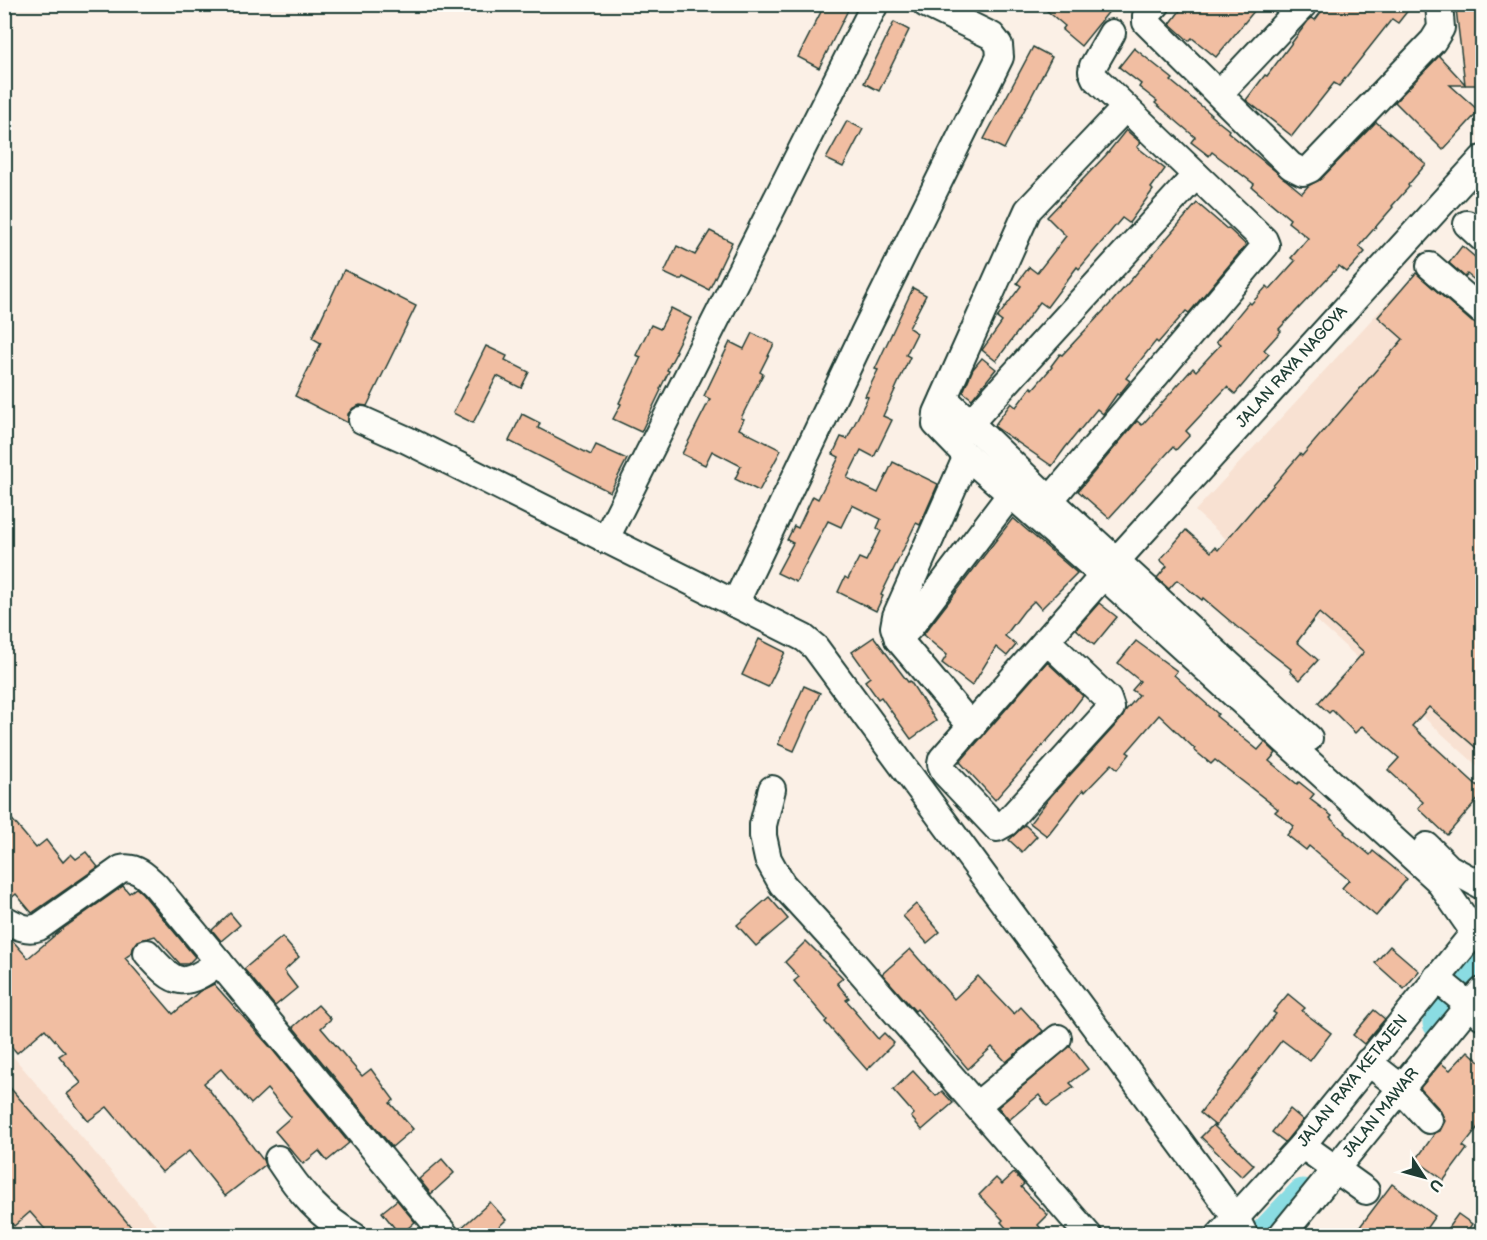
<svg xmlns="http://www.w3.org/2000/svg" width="1487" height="1240" font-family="'Balsamiq Sans',sans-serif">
<rect width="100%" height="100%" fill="#fbf0e6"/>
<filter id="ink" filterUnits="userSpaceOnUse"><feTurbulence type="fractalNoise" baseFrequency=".0167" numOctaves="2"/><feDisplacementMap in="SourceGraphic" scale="12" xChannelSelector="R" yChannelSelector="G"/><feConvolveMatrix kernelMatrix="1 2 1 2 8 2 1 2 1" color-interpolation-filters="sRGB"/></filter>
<g filter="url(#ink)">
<g fill="#f8e1d2">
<polygon points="1397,292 1482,364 1482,770 1195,511"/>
<polygon points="5,1047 165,1235 5,1235"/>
</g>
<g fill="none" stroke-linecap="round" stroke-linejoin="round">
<g stroke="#8adce2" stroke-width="33">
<polyline points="1439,1023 1482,967"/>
<polyline points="1264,1236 1303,1195"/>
</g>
</g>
<g fill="#f1bea2" stroke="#1f3d34" stroke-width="1.5">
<polygon points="825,4 851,4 819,68 798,57"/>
<polygon points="1039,4 1115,4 1081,46 1062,30 1065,26"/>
<polygon points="1185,4 1260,4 1216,57 1192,38 1189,41 1170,24"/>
<polygon points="1327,4 1413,4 1398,23 1392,19 1339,86 1334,83 1292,136 1246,100 1265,75 1267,76 1308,21 1312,18 1315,20"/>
<polygon points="1482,6 1482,85 1450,85 1479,111 1443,150 1395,102 1439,56 1465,84 1456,9"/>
<polygon points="894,22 909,30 879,91 864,83"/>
<polygon points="1033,47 1052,57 1004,149 984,139"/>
<polygon points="1134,48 1173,79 1171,81 1211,114 1210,115 1229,130 1228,132 1302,193 1308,186 1321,179 1376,122 1426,164 1408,185 1409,187 1392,206 1393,207 1359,246 1365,252 1347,272 1339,266 1279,329 1281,331 1264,350 1269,354 1235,394 1227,387 1186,431 1190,435 1176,450 1173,447 1109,518 1078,491 1137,421 1142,425 1193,368 1196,371 1220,345 1216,342 1249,302 1251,304 1267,286 1270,289 1295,261 1291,258 1308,238 1288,222 1290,219 1252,187 1254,184 1212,152 1209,156 1191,142 1195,137 1155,103 1157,101 1139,87 1141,84 1119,67"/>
<polygon points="847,121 863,129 843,167 826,159"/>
<polygon points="1126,130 1141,143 1137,147 1165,169 1151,188 1153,190 1129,223 1122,218 1079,269 1077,267 1047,307 1040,302 996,361 982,350 1002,322 997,318 1021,286 1017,283 1029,267 1037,273 1066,236 1047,217 1106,155"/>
<polygon points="1197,203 1227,229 1228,228 1246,245 1189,313 1186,311 1158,343 1156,341 1126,378 1130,381 1119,395 1117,394 1103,414 1097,409 1065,448 1052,466 994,426 1011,403 1016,407 1031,387 1033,389 1052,367 1051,366 1060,354 1062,355 1111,303"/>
<polygon points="710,231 732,242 709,290 683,277 682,279 677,279 664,273 677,246 695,255"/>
<polygon points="1462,246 1482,263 1482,286 1467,274 1465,277 1449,263"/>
<polygon points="344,270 416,306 367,406 360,405 353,408 348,414 348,423 295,396 321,343 312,338"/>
<polygon points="1416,273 1472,322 1482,326 1482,753 1429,707 1412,726 1482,790 1482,795 1447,835 1418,808 1423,802 1388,770 1399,758 1362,726 1355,733 1332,710 1329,713 1318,703 1364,652 1319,613 1297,642 1318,660 1300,680 1290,671 1291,669 1237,627 1203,598 1202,600 1177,580 1169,589 1157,578 1167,566 1160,560 1186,530 1211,552 1215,547 1218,550 1300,454 1302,456 1403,339 1378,317"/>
<polygon points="913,288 926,295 909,328 917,333 906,355 910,357 883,416 892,420 874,457 861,450 847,478 878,493 893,462 938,484 920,525 916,523 903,550 881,595 883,596 876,611 838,592 845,577 848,579 859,558 866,561 881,531 877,528 881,519 852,505 841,527 828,521 796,582 777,573 793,543 787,540 794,526 798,528 813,496 818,499 839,457 833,454 841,437 847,439 868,397 865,396 878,370 875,369"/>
<polygon points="671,308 691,318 675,350 677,351 667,370 669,371 660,389 661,390 641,432 613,419 621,404 619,403 641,357 636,355 651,325 660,329"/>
<polygon points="752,333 774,344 760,372 763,374 741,418 744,419 739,429 781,450 759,491 735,479 741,466 712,451 705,465 682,454 710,399 704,396 730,342 744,349"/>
<polygon points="486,346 507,356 505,360 529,372 521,388 497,376 473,423 453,413"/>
<polygon points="982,358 996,369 972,399 963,392 973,369"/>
<polygon points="522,414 540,423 538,428 591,455 596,445 627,459 610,492 509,441"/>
<polygon points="1013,518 1077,573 1041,609 1034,601 1024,611 1005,636 1016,645 1007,656 996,647 972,686 942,663 947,655 923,635"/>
<polygon points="1099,603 1117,617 1094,645 1076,629"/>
<polygon points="874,637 908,682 910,681 936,721 911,739 881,697 878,699 865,681 870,677 852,652"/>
<polygon points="759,639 785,652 768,687 742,675"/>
<polygon points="1136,641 1177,671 1174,675 1218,714 1216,716 1258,750 1265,742 1276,753 1269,761 1297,784 1299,782 1314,794 1310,799 1332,816 1330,818 1345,832 1344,833 1370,855 1373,851 1407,879 1376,916 1342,888 1349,880 1309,846 1306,850 1287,835 1294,826 1275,812 1278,809 1215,760 1211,764 1194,750 1195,749 1159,715 1127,752 1130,754 1118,769 1112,764 1085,792 1083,790 1047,836 1030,823 1051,796 1122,718 1126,710 1139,695 1132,690 1140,681 1118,663"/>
<polygon points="1047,662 1083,696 1060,726 995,800 960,762"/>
<polygon points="804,686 820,693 794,751 778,744"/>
<polygon points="4,810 36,848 46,840 63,862 71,854 76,859 86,852 98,867 32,913 16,894 4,904"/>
<polygon points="1025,825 1037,836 1022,852 1009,840"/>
<polygon points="123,886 129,893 136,888 142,893 195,957 188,964 180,964 155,936 138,941 133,948 132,953 125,958 173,1014 200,991 214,984 271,1048 349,1143 327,1161 319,1151 303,1164 275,1131 291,1117 267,1089 251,1104 221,1069 204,1083 263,1160 265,1165 225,1196 189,1151 162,1172 107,1107 88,1121 67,1094 81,1083 59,1056 65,1052 45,1029 17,1053 4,1038 4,936 12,940 28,958 61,930"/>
<polygon points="769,897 788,919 756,946 737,925"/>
<polygon points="916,904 940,932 927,943 903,916"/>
<polygon points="230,913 240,925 221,941 212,930"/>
<polygon points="282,937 299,957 284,971 297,988 275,1006 244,969"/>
<polygon points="806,941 843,978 837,983 849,998 846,1000 856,1011 855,1012 878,1039 884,1033 894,1043 867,1070 825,1022 827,1020 794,981 799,977 785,962"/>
<polygon points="1390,946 1419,971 1404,989 1375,963"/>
<polygon points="910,949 954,999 978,976 1014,1014 1021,1007 1043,1031 1006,1062 992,1047 968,1069 917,1009 915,1011 882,974"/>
<polygon points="1288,994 1305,1008 1302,1011 1331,1033 1310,1061 1282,1040 1216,1126 1200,1113 1276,1014 1273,1012"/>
<polygon points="318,1005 331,1019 321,1028 362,1076 371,1069 394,1100 390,1103 413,1129 392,1147 293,1027"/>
<polygon points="1374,1010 1385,1019 1364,1044 1353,1035"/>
<polygon points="1070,1046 1088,1069 1070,1083 1074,1087 1047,1106 1039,1095 1009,1120 998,1107"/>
<polygon points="1468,1051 1482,1064 1482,1122 1463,1146 1467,1149 1444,1180 1416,1160 1435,1133 1440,1131 1445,1121 1440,1110 1420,1088 1441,1063 1450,1070"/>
<polygon points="913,1071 936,1096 942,1091 953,1103 922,1130 911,1117 914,1114 893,1090"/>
<polygon points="4,1081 71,1157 139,1236 51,1236 30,1212 14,1226 4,1215"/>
<polygon points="1290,1109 1303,1120 1285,1142 1272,1132"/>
<polygon points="1213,1125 1254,1165 1242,1177 1201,1137"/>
<polygon points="442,1159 454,1173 431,1194 419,1179"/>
<polygon points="1014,1173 1024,1184 1021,1187 1048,1215 1038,1225 1048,1236 1013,1236 1001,1222 1003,1220 979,1195 996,1178 1002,1184"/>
<polygon points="1392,1184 1435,1216 1421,1236 1353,1236"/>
<polygon points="397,1200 415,1222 400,1235 382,1212"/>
<polygon points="490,1202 506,1220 489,1236 461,1236 459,1230"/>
<polygon points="1458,1214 1472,1224 1464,1236 1442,1236"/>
</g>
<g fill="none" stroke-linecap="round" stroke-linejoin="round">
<defs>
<g id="minor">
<polyline points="1157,4 1146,16 1146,22 1291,166 1303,172 1310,169 1433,41 1441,28 1439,4"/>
<polyline points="1219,94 1304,4"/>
<polyline points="1125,108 1028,210 937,413 936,424 967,456 1104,576 1438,880 1474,932"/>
<polyline points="1467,224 1482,238"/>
<polyline points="1430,266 1482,311"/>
<polyline points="944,398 1050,500 1309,738"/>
<polyline points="362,420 407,440 804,638 815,647 1236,1218 1245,1236"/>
<polyline points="958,436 1196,175"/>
<polyline points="967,456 896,616 894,627 898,639 972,727"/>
<polyline points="1040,512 1266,245 1264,240 1095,78 1092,71 1093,66 1112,33"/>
<polyline points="605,540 875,4"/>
<polyline points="735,604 864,333 1000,57 999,45 992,36 926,4"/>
<polyline points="898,639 910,627 1010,495"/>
<polyline points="1046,640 1108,699 1111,708 1006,823 997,828 945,773 941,764 942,759 1116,561 1482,159"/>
<polyline points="772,789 763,825 763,836 768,859 782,884 837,944 1089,1236"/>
<polyline points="1427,846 1449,868 1482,886"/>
<path d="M4,919C16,925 26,932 39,927L121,869C135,865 146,876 156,886L446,1236"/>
<path d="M147,953C176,987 184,988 219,962"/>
<polyline points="1436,978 1482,1016"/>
<polyline points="1368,1062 1395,1083 1429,1120"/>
<polyline points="977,1105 1058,1038"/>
<polyline points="1302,1145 1366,1191"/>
<path d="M278,1159C299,1191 320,1217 354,1236"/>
<polyline points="1219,1236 1302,1145 1482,923"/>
<polyline points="1281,1236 1469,1005 1482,991"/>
</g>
</defs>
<use href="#minor" stroke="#1f3d34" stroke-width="30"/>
<use href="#minor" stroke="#fdfcf7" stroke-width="26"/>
</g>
</g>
<g text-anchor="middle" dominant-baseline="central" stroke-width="5" stroke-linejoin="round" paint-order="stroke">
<g font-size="16" fill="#1f3d34" stroke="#fdfcf7">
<text transform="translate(1292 367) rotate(-48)">JALAN RAYA NAGOYA</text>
<text transform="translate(1353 1081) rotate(-51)">JALAN RAYA KETAJEN</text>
<text transform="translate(1381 1113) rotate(-51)">JALAN MAWAR</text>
</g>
</g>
<rect width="1487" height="1240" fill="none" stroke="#fdfcf7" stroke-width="24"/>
<rect x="12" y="12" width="1463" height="1216" fill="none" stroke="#1f3d34" stroke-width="2" filter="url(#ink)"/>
<g transform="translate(1424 1177) rotate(126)" stroke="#fdfcf7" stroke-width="4.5" paint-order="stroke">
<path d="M0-4.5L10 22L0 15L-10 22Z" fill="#1f3d34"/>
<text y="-9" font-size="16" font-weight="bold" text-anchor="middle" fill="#1f3d34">U</text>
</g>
</svg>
